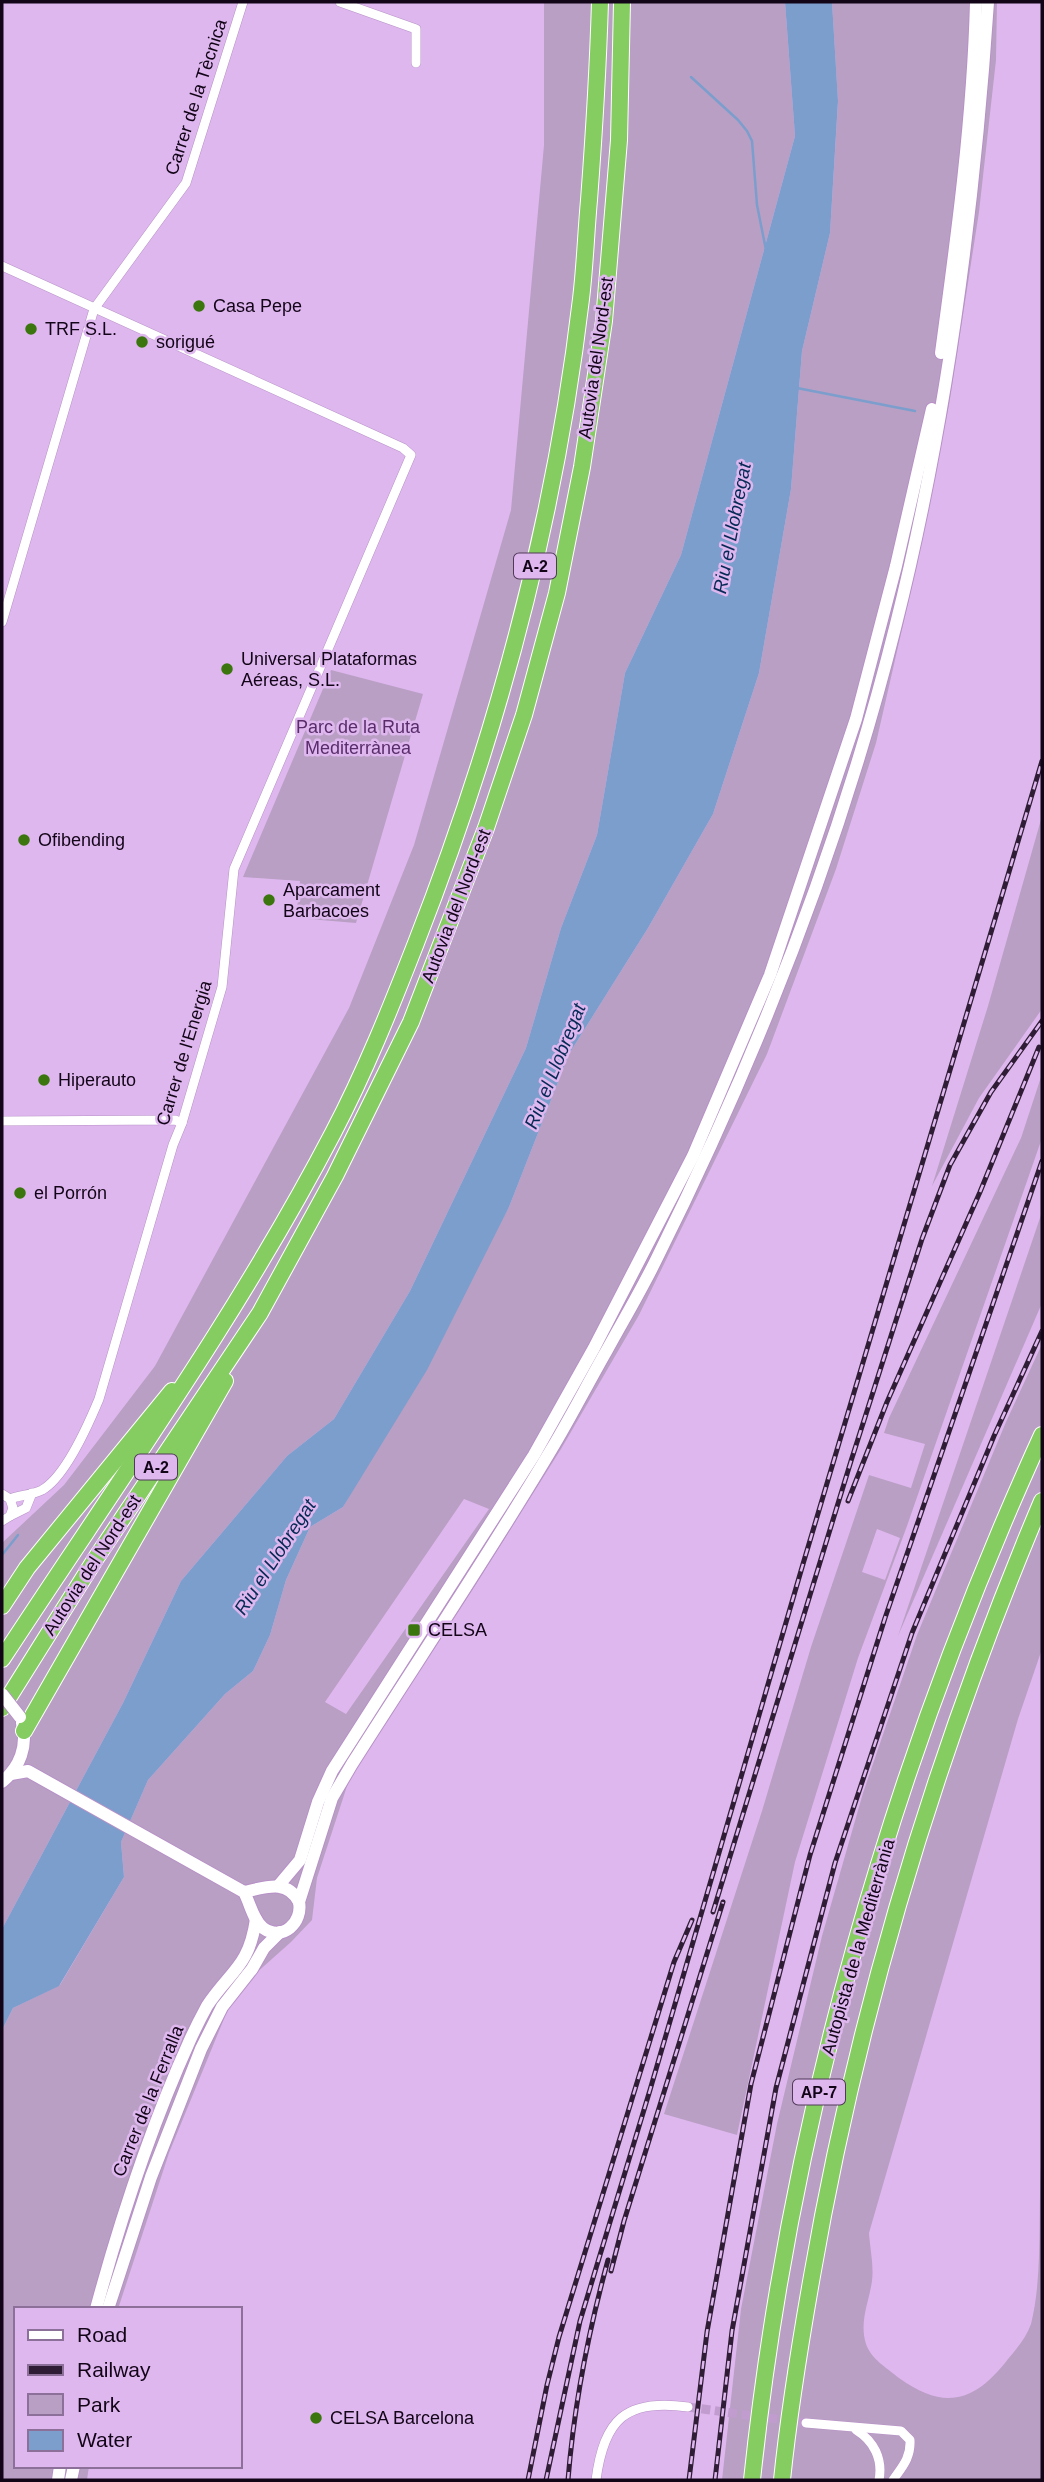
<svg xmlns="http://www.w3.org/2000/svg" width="1044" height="2482" font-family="Helvetica,sans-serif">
<rect width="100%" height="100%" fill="#dfb7ef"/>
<g fill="#b99fc4" fill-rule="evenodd">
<polygon points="544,2 785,2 795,136 681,555 625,673 597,835 561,928 526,1048 410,1291 334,1419 287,1456 181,1581 123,1703 2,1929 2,1543 64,1485 155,1366 349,1008 414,845 511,510 544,145"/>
<path d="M832,2H997L996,60L979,212L949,405L917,564L876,743L836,869L767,1054L639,1315L561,1449L473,1589L349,1780L317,1878L312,1920L291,1942L235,1992L169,2153L118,2309H16V2466H89L87,2480H2V2030L13,2008L60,1985L124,1877L121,1842L148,1780L225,1694L253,1671L270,1635L286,1580L310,1527L343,1507L509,1207L569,1054L648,928L713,814L759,673L791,489L802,351L830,233L838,102ZM464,1499L489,1509L346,1714L325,1702Z"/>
<polygon points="331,670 423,694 356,923 296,918 300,881 243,877"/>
<polygon points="1042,816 1042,1009 979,1098 932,1186 988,1006"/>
<path d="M1042,1074V1138L907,1526L858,1658L795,1862L737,2135L664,2114L762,1811L811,1647L869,1475L911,1488L925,1444L884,1433L889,1418L1021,1138ZM877,1529L900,1538L885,1580L862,1572Z"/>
<polygon points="1042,1212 1042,1303 898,1636"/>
<path d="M1042,1344V1649L1018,1719L869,2233C870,2248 874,2266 872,2281C869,2302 859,2322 866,2344C871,2359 887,2368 899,2378C945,2411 975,2402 1008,2359C1017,2348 1026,2338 1031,2324C1044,2272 1037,2206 1042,2153V2480H722L741,2309L777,2124L822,1936L863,1793L917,1635L1006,1422Z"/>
</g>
<polygon fill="#7b9ecd" points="785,2 832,2 838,101 830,233 802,351 791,489 759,673 713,814 648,928 569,1054 509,1207 427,1370 343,1507 310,1527 286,1580 270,1635 253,1671 225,1694 148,1780 121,1842 124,1877 59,1986 13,2008 2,2030 2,1929 123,1703 181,1581 287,1456 334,1419 410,1291 526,1048 561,928 597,835 625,673 681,555 795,136"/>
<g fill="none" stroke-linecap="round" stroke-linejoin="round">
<g stroke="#7b9ecd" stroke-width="2.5">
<polyline points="691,77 738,120 747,131 752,141 757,205 766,250"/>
<polyline points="797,388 915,411"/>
<polyline points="2,1555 18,1535"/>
</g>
<polyline stroke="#c09ccf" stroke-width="9" stroke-dasharray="9 4.5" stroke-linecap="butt" points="688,2407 806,2423"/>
<defs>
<g id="street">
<polyline points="340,2 416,29 416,63"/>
<path d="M2,266L403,448L411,455L234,869L222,987L182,1123L173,1145L99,1399C89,1423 65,1477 42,1490C32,1495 20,1495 10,1499"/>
<polyline points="2,622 94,309 186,183 243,2"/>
<polyline points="2,1121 175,1120 182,1123"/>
<polyline points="2,1494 10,1499 13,1508 10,1516 2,1521"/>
<polyline points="10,1516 26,1508 32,1493"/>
<path d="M806,2423L901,2431L910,2440C911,2458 902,2467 893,2480"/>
<path d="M856,2430C874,2441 883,2459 879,2480"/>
<path d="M596,2480C604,2420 625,2398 688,2407"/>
</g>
<g id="secondary">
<path d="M941,353C957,236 973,119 976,2"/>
<path d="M11,1774L28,1771L244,1892C250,1903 253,1920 263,1928C283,1942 303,1922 299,1902L332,1798L352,1764C418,1660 488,1556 551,1450C571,1417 588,1383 607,1350C624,1319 642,1289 657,1258C758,1055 841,844 896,624C947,421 974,211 988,2"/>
<path d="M2,1782C20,1767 28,1746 22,1723"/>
<polyline points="279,1885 300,1860 318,1802 332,1771 534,1455 594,1348 693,1156 770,975 856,719 896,566 932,409"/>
<path d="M244,1892C264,1888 287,1878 299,1902"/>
<path d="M96,2309C121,2217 151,2126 190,2040C195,2029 201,2017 207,2006C231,1970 249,1967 256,1919"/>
<polyline points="108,2309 151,2177 201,2049 222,2007 252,1969 264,1948 280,1932"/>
<polyline points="58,2480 60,2466"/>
<polyline points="71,2480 74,2466"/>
</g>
<g id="highway">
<polyline points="2,1606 27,1568 172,1391"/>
<path d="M2,1659C115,1486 237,1317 333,1133C365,1072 391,1007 416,943C497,736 555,520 581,299C585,266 586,233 589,200C594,134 598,68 600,2"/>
<polyline points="2,1708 96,1558 260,1313 335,1176 411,1022 486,828 524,715 557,593 582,467 604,321 619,140 622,2"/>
<polyline points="24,1731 225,1381"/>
<path d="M752,2480C790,2120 892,1764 1042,1435"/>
<path d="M782,2480C789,2412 800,2344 812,2276C858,2010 937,1750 1042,1501"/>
</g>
</defs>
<use href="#street" stroke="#b791c7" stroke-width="10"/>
<use href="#secondary" stroke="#b791c7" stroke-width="14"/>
<use href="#highway" stroke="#fff" stroke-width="18"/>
<use href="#street" stroke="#fff" stroke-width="9"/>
<use href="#secondary" stroke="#fff" stroke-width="12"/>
<use href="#highway" stroke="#85cd60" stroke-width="16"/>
<defs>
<g id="rail">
<polyline points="848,1501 887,1402 980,1192 1039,1047"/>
<polyline points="713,1912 851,1461 922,1239 950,1165 991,1092 1042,1021"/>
<polyline points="611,2271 624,2221 723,1902"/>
<polyline points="528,2480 547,2385 559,2337 674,1962 692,1920"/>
<polyline points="546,2480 580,2321 650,2090 803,1564 1042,761"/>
<path d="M568,2480C574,2405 588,2333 608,2260"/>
<polyline points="689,2480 707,2332 751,2084 810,1855 885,1618 1042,1161"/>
<polyline points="715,2480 732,2331 776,2088 835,1863 912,1633 994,1436 1042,1331"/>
</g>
</defs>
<use href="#rail" stroke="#2f1d35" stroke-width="5"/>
<use href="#rail" stroke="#dfb7ef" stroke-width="2.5" stroke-dasharray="8" stroke-linecap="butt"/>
<defs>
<polyline id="secondary-bridge" points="2,1694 20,1717"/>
</defs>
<use href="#secondary-bridge" stroke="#b791c7" stroke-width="14" stroke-linecap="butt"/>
<use href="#secondary-bridge" stroke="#fff" stroke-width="12"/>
</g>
<g fill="#3a760d" stroke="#dfb7ef" stroke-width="2.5">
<circle cx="199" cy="306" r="7"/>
<circle cx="31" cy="329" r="7"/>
<circle cx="142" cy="342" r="7"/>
<circle cx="227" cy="669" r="7"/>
<circle cx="24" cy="840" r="7"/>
<circle cx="269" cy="900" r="7"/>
<circle cx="44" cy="1080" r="7"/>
<circle cx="20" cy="1193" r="7"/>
<rect x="407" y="1623" width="14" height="14" rx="3.5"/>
<circle cx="316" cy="2418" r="7"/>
</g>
<g text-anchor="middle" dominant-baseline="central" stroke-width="5" stroke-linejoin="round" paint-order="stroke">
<g fill="#dfb7ef" stroke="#503a58" stroke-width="2">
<rect x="514" y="553.5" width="42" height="25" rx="5"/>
<rect x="135" y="1454.5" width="42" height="25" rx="5"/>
<rect x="793" y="2079.5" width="52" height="25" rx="5"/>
</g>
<g font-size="16" font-weight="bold" fill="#130518">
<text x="535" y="566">A-2</text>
<text x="156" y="1467">A-2</text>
<text x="819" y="2092">AP-7</text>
</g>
<g font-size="18" fill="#130518" stroke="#dfb7ef">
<text transform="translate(196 97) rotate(-72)">Carrer de la Tècnica</text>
<text transform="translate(596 358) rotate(-82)">Autovia del Nord-est</text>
<text transform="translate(456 906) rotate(-69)">Autovia del Nord-est</text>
<text transform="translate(184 1053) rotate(-73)">Carrer de l'Energia</text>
<text transform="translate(92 1565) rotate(-57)">Autovia del Nord-est</text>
<text transform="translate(858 1947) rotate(-74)">Autopista de la Mediterrània</text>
<text transform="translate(148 2101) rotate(-68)">Carrer de la Ferralla</text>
</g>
<g font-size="18" fill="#130518" stroke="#dfb7ef" text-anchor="start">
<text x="213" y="306">Casa Pepe</text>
<text x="45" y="329">TRF S.L.</text>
<text x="156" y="342">sorigué</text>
<text x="241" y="659">Universal Plataformas<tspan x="241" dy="21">Aéreas, S.L.</tspan></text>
<text x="38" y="840">Ofibending</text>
<text x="283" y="890">Aparcament<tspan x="283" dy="21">Barbacoes</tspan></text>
<text x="58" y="1080">Hiperauto</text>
<text x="34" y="1193">el Porrón</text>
<text x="428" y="1630">CELSA</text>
<text x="330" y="2418">CELSA Barcelona</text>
</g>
<g font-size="18" fill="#592d6a" stroke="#dfb7ef">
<text x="358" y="727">Parc de la Ruta<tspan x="358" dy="21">Mediterrànea</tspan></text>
</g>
<g font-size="19" font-style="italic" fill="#062a56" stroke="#dfb7ef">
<text transform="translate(732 528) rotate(-79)">Riu el Llobregat</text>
<text transform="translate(555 1066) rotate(-68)">Riu el Llobregat</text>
<text transform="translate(275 1557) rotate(-57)">Riu el Llobregat</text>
</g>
</g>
<rect width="1044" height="2482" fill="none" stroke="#130518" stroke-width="7"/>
<rect x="14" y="2307" width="228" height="161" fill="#dfb7ef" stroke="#8d7099" stroke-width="2"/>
<rect x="28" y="2330" width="35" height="10" fill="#ffffff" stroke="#8d7099" stroke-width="2"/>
<text x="77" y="2342" font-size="21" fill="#130518">Road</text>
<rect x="28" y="2365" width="35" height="10" fill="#2f1d35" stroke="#8d7099" stroke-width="2"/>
<text x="77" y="2377" font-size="21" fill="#130518">Railway</text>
<rect x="28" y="2394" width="35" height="21" fill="#b99fc4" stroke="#8d7099" stroke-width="2"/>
<text x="77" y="2412" font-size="21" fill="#130518">Park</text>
<rect x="28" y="2430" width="35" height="21" fill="#7b9ecd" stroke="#8d7099" stroke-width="2"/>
<text x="77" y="2447" font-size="21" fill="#130518">Water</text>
</svg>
